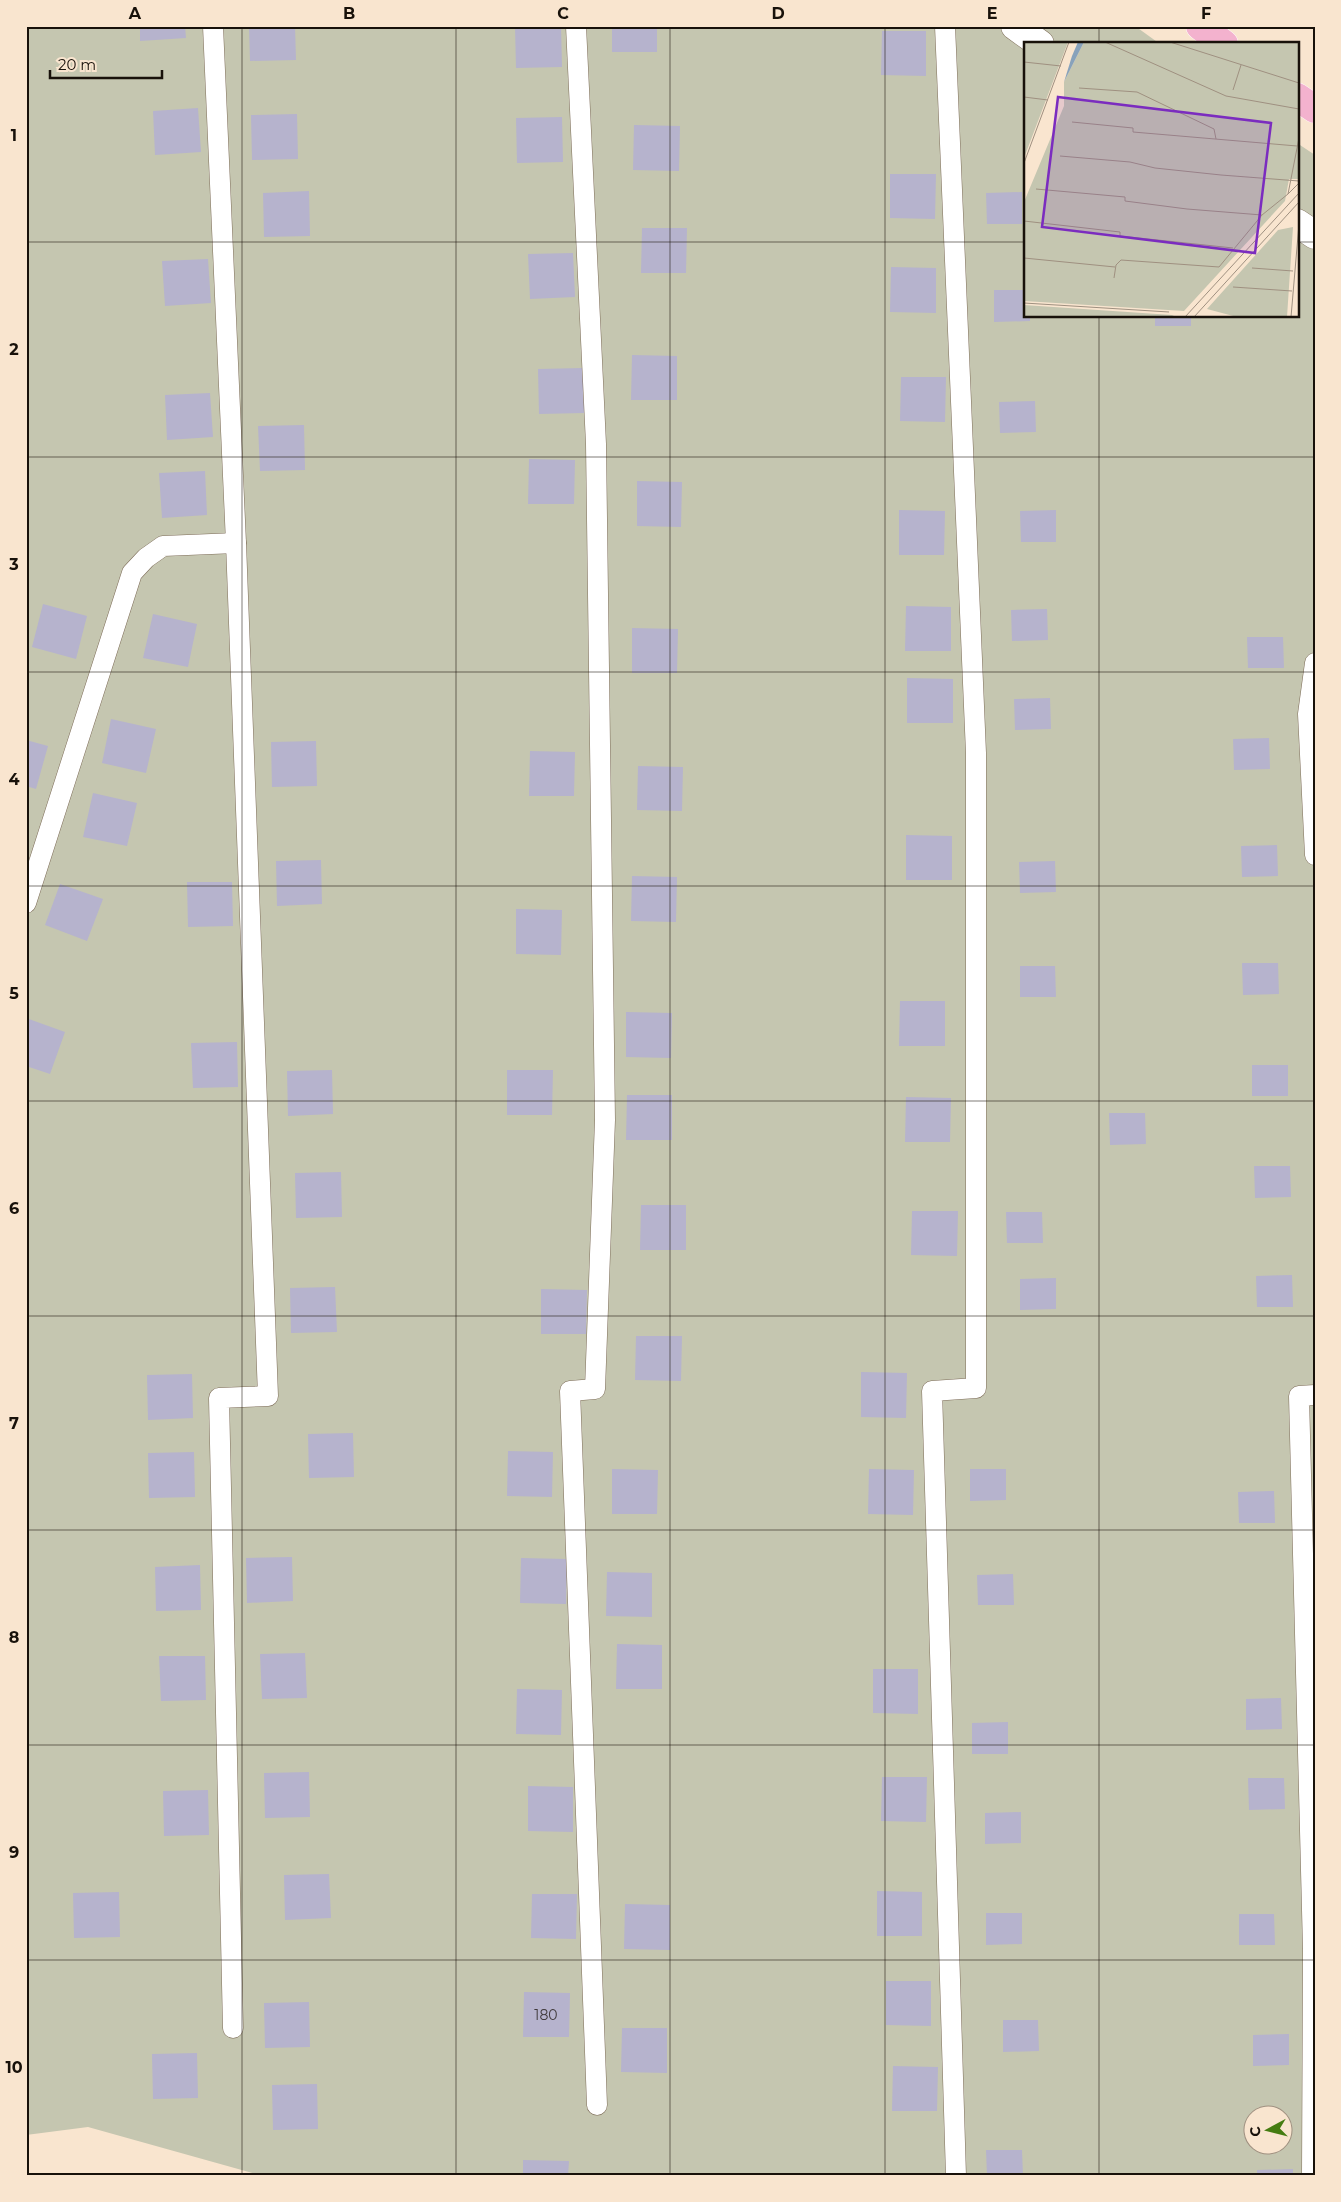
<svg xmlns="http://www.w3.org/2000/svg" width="1341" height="2202" font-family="Montserrat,sans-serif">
<rect width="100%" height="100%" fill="#f9e5cf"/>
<path fill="#c5c6b0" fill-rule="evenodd" d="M26,26H1135L1160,44H1025V316H1297V143L1315,155V2176H263L88,2127L26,2135ZM1254,2114H1284V2144H1254Z"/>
<g fill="#b6b3cd">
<polygon points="140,26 185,26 186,38 140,41"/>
<polygon points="249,26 295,26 296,60 250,61"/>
<polygon points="515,26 561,26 562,67 516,68"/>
<rect x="612" y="26" width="45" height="26"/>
<polygon points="882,31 926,31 926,76 881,75"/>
<polygon points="198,108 201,152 155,155 153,111"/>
<polygon points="297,114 298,159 252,160 251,115"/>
<polygon points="562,117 563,162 517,163 516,118"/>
<polygon points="634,125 680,126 679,171 633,170"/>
<polygon points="890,174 936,174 935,219 890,218"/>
<polygon points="309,191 310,236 264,237 263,193"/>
<polygon points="1022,192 1022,224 987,224 986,193"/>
<polygon points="642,228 687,228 686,273 641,273"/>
<polygon points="573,253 575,297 530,299 528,254"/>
<polygon points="208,259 211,303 165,306 162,261"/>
<polygon points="891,267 936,268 936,313 890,312"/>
<polygon points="994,290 1025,290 1025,316 1030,316 1030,321 994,322"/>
<rect x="1155" y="316" width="36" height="10"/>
<polygon points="632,355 677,356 677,400 631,400"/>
<polygon points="583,368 584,413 539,414 538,369"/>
<polygon points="901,377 946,377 945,422 900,421"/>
<polygon points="210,393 213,437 167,440 165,395"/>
<polygon points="1035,401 1036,432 1000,433 999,402"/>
<polygon points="304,425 305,470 260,471 258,426"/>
<polygon points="529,459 575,460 574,504 528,504"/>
<polygon points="205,471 207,515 162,518 159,473"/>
<polygon points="637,481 682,482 681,527 637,526"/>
<polygon points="899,510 945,511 944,555 899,555"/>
<polygon points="1056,510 1056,542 1021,542 1020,511"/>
<polygon points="43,604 87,616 76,659 32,647"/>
<polygon points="906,606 951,607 951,651 905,651"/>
<polygon points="1047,609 1048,640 1012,641 1011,610"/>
<polygon points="153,614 197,624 188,667 143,658"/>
<polygon points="632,628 678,629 677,673 632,673"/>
<polygon points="1247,637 1283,637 1284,668 1248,668"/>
<polygon points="907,678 953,679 953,723 907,723"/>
<polygon points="1050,698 1051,729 1015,730 1014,699"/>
<polygon points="111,719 156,729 146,773 102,763"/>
<polygon points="1269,738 1270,769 1234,770 1233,739"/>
<polygon points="26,740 48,746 36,789 26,786"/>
<polygon points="316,741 317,786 272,787 271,742"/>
<polygon points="530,751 575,752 574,796 529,796"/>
<polygon points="638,766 683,767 682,811 637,810"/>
<polygon points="93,793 137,803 127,846 83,837"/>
<polygon points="906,835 952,836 952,880 906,880"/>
<polygon points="1277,845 1278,876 1242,877 1241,846"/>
<polygon points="321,860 322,904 277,906 276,861"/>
<polygon points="1055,861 1056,892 1020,893 1019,862"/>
<polygon points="632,876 677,877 676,922 631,921"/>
<polygon points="187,882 232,882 233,926 188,927"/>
<polygon points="60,884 103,899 87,941 45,925"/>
<polygon points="516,909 562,910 561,955 516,954"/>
<polygon points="1242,963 1278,963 1279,994 1243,995"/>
<polygon points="1020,966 1055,966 1056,997 1020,997"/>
<polygon points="900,1001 945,1001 945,1046 899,1046"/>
<polygon points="626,1012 672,1013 671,1058 626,1057"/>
<polygon points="26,1018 65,1032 50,1074 26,1066"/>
<polygon points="237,1042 238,1087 193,1088 191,1043"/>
<rect x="1252" y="1065" width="36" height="31"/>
<polygon points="332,1070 333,1114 288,1116 287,1071"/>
<polygon points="507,1070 553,1070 552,1115 507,1115"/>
<polygon points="627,1095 672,1095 672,1140 626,1140"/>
<polygon points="906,1097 951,1098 950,1142 905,1142"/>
<polygon points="1109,1113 1145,1113 1146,1144 1110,1145"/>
<polygon points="1254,1166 1290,1166 1291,1197 1255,1198"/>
<polygon points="341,1172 342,1217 296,1218 295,1173"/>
<polygon points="641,1205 686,1205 686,1250 640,1250"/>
<polygon points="912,1211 958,1211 957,1256 911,1255"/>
<polygon points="1006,1212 1042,1212 1043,1243 1007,1243"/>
<polygon points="1292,1275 1293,1307 1257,1307 1256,1276"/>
<polygon points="1056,1278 1056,1309 1020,1310 1020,1279"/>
<polygon points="335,1287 337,1332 291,1333 290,1288"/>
<polygon points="541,1289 587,1290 586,1334 541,1334"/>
<polygon points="636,1336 682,1336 681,1381 635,1380"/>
<polygon points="861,1372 907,1373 906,1418 861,1417"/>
<polygon points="192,1374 193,1418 148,1420 147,1375"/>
<polygon points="353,1433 354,1477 309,1478 308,1434"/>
<polygon points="508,1451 553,1452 552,1497 507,1496"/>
<polygon points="194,1452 195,1497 149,1498 148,1453"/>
<polygon points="612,1469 658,1470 657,1514 612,1514"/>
<polygon points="869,1469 914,1470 913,1515 868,1514"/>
<polygon points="970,1469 1006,1469 1006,1500 970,1501"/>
<polygon points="1274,1491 1275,1523 1239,1523 1238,1492"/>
<polygon points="292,1557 293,1601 247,1603 246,1558"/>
<polygon points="521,1558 567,1559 566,1604 520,1603"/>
<polygon points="200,1565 201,1610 156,1611 155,1567"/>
<polygon points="607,1572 652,1573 652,1617 606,1616"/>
<polygon points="1013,1574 1014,1605 978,1605 977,1575"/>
<polygon points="617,1644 662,1645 662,1689 616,1689"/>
<polygon points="305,1653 307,1698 262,1699 260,1654"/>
<polygon points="159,1656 205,1656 206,1700 161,1701"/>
<polygon points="873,1669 918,1669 918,1714 873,1713"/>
<polygon points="517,1689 562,1690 561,1735 516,1734"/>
<polygon points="1281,1698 1282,1729 1246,1730 1246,1699"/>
<polygon points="1008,1722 1008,1754 972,1754 972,1723"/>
<polygon points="309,1772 310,1817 265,1818 264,1773"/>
<polygon points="882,1777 927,1777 926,1822 881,1821"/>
<polygon points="1248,1778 1284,1778 1285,1809 1249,1810"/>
<polygon points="528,1786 573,1787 573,1832 528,1831"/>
<polygon points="208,1790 209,1835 164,1836 163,1791"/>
<polygon points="1021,1812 1021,1843 985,1844 985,1813"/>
<polygon points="329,1874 331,1918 285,1920 284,1875"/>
<polygon points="877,1891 922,1892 922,1936 877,1936"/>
<polygon points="119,1892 120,1937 74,1938 73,1893"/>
<polygon points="532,1894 577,1894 576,1939 531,1938"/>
<polygon points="625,1904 670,1905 670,1950 624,1949"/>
<polygon points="986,1913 1022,1913 1022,1944 986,1945"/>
<polygon points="1239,1914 1274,1914 1275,1945 1239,1945"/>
<polygon points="886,1981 931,1981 931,2026 886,2025"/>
<polygon points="524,1992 570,1993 569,2037 523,2037"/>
<polygon points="309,2002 310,2047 265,2048 264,2003"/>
<polygon points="1003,2020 1038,2020 1039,2051 1003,2052"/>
<polygon points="622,2028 667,2028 667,2073 621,2072"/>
<polygon points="1289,2034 1289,2065 1253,2066 1253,2035"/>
<polygon points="197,2053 198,2098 153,2099 152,2054"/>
<polygon points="893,2066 938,2067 937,2111 892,2111"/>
<polygon points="317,2084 318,2129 273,2130 272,2085"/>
<polygon points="986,2150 1022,2150 1023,2176 987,2176"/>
<polygon points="523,2160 569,2161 568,2176 523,2176"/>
<polygon points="1293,2169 1293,2176 1257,2176 1257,2170"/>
</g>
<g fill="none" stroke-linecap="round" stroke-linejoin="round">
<defs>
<g id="lane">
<polyline points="213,26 236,543 268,1396 219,1398 233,2028"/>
<polyline points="576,26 596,444 605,1120 595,1389 570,1391 597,2105"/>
<polyline points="945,26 976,753 976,1388 932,1391 956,2176"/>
<polyline points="1315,663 1308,714 1315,855"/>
<polyline points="26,903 132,573 146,558 163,546 236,543"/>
<polyline points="1312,2176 1313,1949 1299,1396 1315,1395"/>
</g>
<g id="street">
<polyline points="1015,26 1040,44"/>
<polyline points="1297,223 1315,235"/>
</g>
<g id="highway">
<polyline points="1200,26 1224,44"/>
<polyline points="1297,97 1315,109"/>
</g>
</defs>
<use href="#lane" stroke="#7e6d59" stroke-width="21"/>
<use href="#street" stroke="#7e6d59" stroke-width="29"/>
<use href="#highway" stroke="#fff" stroke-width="29"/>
<use href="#lane" stroke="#fff" stroke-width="20"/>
<use href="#street" stroke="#fff" stroke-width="28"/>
<use href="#highway" stroke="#f3b2ce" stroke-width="28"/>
</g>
<path fill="none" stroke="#18110a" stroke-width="1" stroke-opacity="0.55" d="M242,26V2176M456,26V2176M670,26V2176M885,26V2176M1099,26V44M26,242H1025M1297,242H1315M1099,316V2176M26,457H1315M26,672H1315M26,886H1315M26,1101H1315M26,1316H1315M26,1530H1315M26,1745H1315M26,1960H1315"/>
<g text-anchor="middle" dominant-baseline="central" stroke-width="4.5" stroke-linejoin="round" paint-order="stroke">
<g font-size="14" fill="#403a3b">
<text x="546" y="2015">180</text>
</g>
</g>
<g transform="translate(1024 42)">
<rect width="275" height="275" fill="#f9e5cf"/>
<path d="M0,0H44L0,116ZM60,0H275V137H265L261,159L160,269L0,259V160L40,64V40ZM269,185L263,275H213L183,267L254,188ZM0,263L148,273L152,275H0Z" fill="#c5c6b0"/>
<path d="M54,0H60L40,40L48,14Z" fill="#88a2bb"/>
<path fill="none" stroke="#9f9080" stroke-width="1" d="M81,0L202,54L275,67M146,0L275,41M0,20L37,24M55,46L113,50L190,87L192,97M209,48L217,23M0,55L24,58M48,80L109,86V90L273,104M36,114L106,120L131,126L197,133L275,139M0,121L45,0M12,147L101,155V159L163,167L238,173M264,152L275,141M0,179L96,190V194L209,206M0,216L91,225M228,226L269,229M90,236L92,223L97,218L195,225L238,173L264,152L275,96M209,245L268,249M0,261L145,270M161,275L275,151M170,275L275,160M267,275L275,182"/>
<path fill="#7b2cbf" fill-opacity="0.15" stroke="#7b2cbf" stroke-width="2.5" d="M34,55L247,81L231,211L18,185Z"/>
<rect width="275" height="275" fill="none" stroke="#18110a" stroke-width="2.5"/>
</g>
<rect width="1341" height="2202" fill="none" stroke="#f9e5cf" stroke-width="55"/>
<g transform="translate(1268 2130) rotate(263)"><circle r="24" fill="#f9e5cf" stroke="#9f9080"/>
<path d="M0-4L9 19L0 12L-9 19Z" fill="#457c11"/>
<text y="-8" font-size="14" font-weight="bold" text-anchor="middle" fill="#18110a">С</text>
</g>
<path d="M50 70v8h112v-8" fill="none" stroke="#18110a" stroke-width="2.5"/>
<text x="58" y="70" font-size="15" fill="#18110a" stroke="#f9e5cf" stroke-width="4" paint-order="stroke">20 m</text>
<rect x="28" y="28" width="1286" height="2146" fill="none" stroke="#18110a" stroke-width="2"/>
<g font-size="16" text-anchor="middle" font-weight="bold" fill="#18110a">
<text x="135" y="19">A</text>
<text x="349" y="19">B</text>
<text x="563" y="19">C</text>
<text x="778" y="19">D</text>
<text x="992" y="19">E</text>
<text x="1206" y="19">F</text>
<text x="14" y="141">1</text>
<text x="14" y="355">2</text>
<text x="14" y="570">3</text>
<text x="14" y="785">4</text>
<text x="14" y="999">5</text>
<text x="14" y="1214">6</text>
<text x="14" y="1429">7</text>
<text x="14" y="1643">8</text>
<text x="14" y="1858">9</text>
<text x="14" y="2073">10</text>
</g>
</svg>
